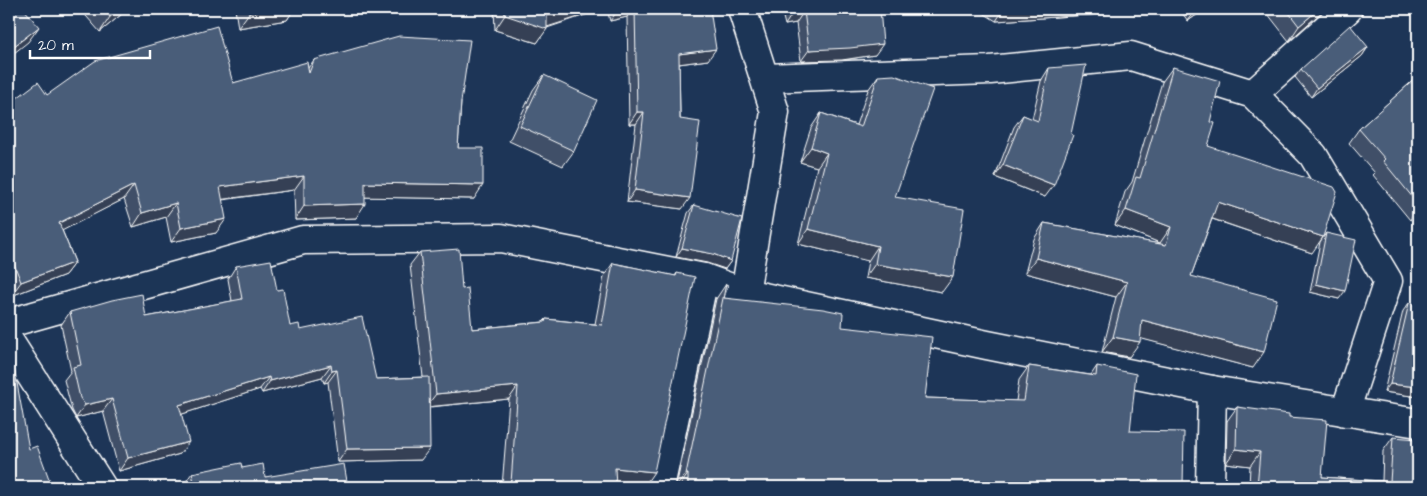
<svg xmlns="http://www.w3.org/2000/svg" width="1427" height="496" font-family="'Architects Daughter',sans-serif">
<rect width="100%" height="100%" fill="#1d3557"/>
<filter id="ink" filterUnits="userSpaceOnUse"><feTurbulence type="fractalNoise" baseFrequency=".02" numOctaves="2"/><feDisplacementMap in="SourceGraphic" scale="10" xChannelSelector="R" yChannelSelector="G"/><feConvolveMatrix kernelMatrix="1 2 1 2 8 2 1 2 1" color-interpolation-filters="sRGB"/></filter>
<g filter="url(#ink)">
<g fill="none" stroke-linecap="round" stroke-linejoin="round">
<defs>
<g id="minor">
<polyline points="742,9 775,112 745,293"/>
<polyline points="765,78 990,70 1131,56 1253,94 1313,155 1388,281 1345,412"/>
<polyline points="1253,94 1348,9"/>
<polyline points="9,323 303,240 501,238 704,278 745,293 987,345 1212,390 1418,423"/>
<polyline points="660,487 704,278"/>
<polyline points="1210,487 1212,390"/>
</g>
<polyline id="tertiary" points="9,341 102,487"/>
</defs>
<use href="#minor" stroke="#fff" stroke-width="31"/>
<use href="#tertiary" stroke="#fff" stroke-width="31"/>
<use href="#minor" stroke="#1d3557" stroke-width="28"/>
<use href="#tertiary" stroke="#1d3557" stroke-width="28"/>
</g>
<g fill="#405068" stroke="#fff">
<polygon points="80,9 128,9 100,32"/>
<polygon points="235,9 294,9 287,20 238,28"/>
<polygon points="494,9 597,9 594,12 547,28 537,43 495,30"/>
<polygon points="607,9 710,9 708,60 679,64 682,209 627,202 636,124 629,124 627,17 610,21"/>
<polygon points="781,9 883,9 881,10 875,55 842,60 801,61 796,23 785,25"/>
<polygon points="977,9 1117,9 1102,14 996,21"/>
<polygon points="1179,9 1205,9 1188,21"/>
<polygon points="1264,9 1325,9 1289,41"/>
<polygon points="1368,47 1362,56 1311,97 1295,77 1301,69"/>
<polygon points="314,60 461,102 458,148 474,199 365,197 356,218 295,220 294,190 222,200 216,233 171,242 166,217 133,227 124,199 62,230 75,262 65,275 11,296 9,290 9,104 47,95 233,83 308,68"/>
<polygon points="1173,67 1210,122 1208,146 1312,253 1212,219 1191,276 1253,368 1140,338 1129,357 1102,352 1116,297 1025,273 1034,239 1044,223 1160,244 1160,243 1115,225 1125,192 1132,182 1162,82"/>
<polygon points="1049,68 1045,197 995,177 1014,127 1023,115 1032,119 1041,81"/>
<polygon points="544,75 574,151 563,166 509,141 533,90"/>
<polygon points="878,76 895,197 942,292 865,278 868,261 798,244 817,167 800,162 811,128 821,113 856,125 868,90"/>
<polygon points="1418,76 1418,213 1410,220 1373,175 1375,173 1349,143 1359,129"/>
<polygon points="694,205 731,261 725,269 707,263 676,257 688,213"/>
<polygon points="1326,233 1339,299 1310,292 1320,242"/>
<polygon points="420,252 462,289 472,329 543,322 546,319 595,324 604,276 613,263 675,276 677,273 645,485 616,482 616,487 502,487 509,399 430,407 421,460 338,462 328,382 324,383 322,377 262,393 260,389 182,414 180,454 119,471 103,411 76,418 72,410 64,380 71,371 61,325 70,312 146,317 232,301 228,279 236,266 277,290 290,326 300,330 376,379 423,377 410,265"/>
<polygon points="726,284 724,298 842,327 925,398 1016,401 1019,380 1029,366 1091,375 1097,366 1130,431 1183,486 1182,487 676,487 716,299"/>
<polygon points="1409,303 1418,305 1418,397 1384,392 1403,311"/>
<polygon points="1237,407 1289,417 1322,477 1382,481 1383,451 1393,437 1418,487 1249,487 1250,466 1226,463 1227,421"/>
<polygon points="242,468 265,477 348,487 182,487 192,473"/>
</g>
<g fill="#344155" stroke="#fff">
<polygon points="120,9 128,9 100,32 110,17"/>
<polygon points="273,9 294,9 287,20 238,28 249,13"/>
<polygon points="571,9 597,9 594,12 544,28 547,29 537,43 495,30 505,15 547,16"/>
<polygon points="622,9 633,9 627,17 610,21 618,10"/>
<polygon points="1004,9 1117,9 1102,14 996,21"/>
<polygon points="1197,9 1205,9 1188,21"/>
<polygon points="1319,9 1325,9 1289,41 1299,26"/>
<polygon points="804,11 796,23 785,25 792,14"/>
<polygon points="39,27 28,42 9,57 9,50"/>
<polygon points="883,44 875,55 842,60 801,61 809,50"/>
<polygon points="1368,47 1362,56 1311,97 1317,88"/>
<polygon points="716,49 708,60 671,65 679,54"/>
<polygon points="637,112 644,112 636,124 629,124"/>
<polygon points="811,147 827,153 817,167 800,162"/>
<polygon points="1003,165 1054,185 1045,197 995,177"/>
<polygon points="304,176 294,190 210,201 220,187"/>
<polygon points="365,183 483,185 474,199 355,197"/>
<polygon points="134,185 124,199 50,237 59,223"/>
<polygon points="635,190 690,198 682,209 627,202"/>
<polygon points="1218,202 1323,237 1312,253 1207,217"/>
<polygon points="176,203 166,217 133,227 142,213"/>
<polygon points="365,204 356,218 295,220 304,206"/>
<polygon points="1418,208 1418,213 1410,220"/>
<polygon points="1126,210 1171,227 1160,243 1115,225"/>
<polygon points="226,219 216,233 171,242 181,228"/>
<polygon points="808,229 878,246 868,261 798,244"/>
<polygon points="682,248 713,254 731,261 725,269 707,263 676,257"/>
<polygon points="1036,258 1127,282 1116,297 1025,273"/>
<polygon points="75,262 65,275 11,296 21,282"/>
<polygon points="875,264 953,277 942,292 865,278"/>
<polygon points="1316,284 1345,291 1339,299 1310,292"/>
<polygon points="1142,320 1264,352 1253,368 1131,336"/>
<polygon points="1113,337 1140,342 1129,357 1102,352"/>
<polygon points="331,365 322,377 262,393 270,381"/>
<polygon points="337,370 328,382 324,383 332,371"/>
<polygon points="269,377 260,389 170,418 179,405"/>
<polygon points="1390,384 1418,387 1418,397 1384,392"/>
<polygon points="518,386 509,399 426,407 436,394"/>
<polygon points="112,399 103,411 76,418 85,405"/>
<polygon points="189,442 180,454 119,471 128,458"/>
<polygon points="430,448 421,460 338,462 347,449"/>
<polygon points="1236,449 1260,452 1250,466 1226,463"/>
<polygon points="615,468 654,472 645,485 605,481"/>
<polygon points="686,474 688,474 679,487 676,487"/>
<polygon points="511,483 559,487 508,487"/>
<polygon points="1172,485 1183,486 1182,487 1170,487"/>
</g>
<g fill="#4a5d79" stroke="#fff">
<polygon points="9,9 24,9 39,27 9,50"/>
<polygon points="103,9 120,9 110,17"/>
<polygon points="248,9 273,9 249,13"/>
<polygon points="504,9 571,9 547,16 547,29 505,15"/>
<polygon points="635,9 710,9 716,49 679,54 680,119 700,122 690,198 635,190 644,112 637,112"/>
<polygon points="791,9 880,9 883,44 850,48 809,50 804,11 792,14"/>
<polygon points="1286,9 1319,9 1299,26"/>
<polygon points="1350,25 1368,47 1317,88 1301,69"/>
<polygon points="217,26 233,83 307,62 309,73 314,60 399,36 470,40 461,102 458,148 483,148 483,185 365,183 365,204 304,206 304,176 220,187 226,219 181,228 176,203 142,213 134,185 59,223 75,262 21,282 9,251 9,104 38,82 47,95 95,61"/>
<polygon points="1086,65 1071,134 1073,135 1054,185 1003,165 1023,115 1038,121 1049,68"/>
<polygon points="1173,67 1220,81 1210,122 1215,123 1208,146 1334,187 1337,192 1323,237 1218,202 1191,276 1277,299 1264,352 1142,320 1140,342 1113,337 1127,282 1036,258 1044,223 1166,245 1171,227 1126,210 1136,177 1140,178"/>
<polygon points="544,75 597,100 574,151 520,126"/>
<polygon points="894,75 933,89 895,197 964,209 953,277 875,264 878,246 808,229 827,153 811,147 821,113 861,127 878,76"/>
<polygon points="1418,76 1418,204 1383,161 1385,159 1359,129"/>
<polygon points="694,205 742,219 731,261 713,254 682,248"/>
<polygon points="1326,233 1356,240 1345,291 1316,284"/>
<polygon points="459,249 462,289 468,288 472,329 545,322 546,319 602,325 613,263 676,276 677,273 695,277 654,472 615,468 616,487 559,487 511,483 518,386 436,394 420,252"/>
<polygon points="271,260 277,290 283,289 290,326 299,324 300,330 362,317 376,379 429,377 430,448 347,449 337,370 332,371 331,365 270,381 269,377 179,405 189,442 128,458 112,399 85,405 80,398 73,367 81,365 70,312 112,300 142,294 146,317 242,299 236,266"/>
<polygon points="726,284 728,285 724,298 823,309 843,313 842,327 932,337 925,398 1024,401 1029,366 1096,376 1097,366 1136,374 1130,431 1184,432 1183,486 1172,485 1172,487 702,487 688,486 688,474 686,474"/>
<polygon points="1409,303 1418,305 1418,387 1390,384"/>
<polygon points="9,345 10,345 29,449 37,446 52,487 9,487"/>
<polygon points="1237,407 1289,414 1289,417 1327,420 1322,477 1390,482 1393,437 1418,439 1418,487 1257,487 1260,452 1236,449"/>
<polygon points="241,463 242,468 263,464 265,477 344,464 348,487 195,487 192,473"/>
</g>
</g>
<rect width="1427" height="496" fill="none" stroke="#1d3557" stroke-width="30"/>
<rect x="15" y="15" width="1397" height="466" fill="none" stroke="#fff" stroke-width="2" filter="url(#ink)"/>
<path d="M30 50v8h120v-8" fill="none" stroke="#ffffff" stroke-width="2.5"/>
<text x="38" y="50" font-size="15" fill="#ffffff" stroke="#1d3557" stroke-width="4" paint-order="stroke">20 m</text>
</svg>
